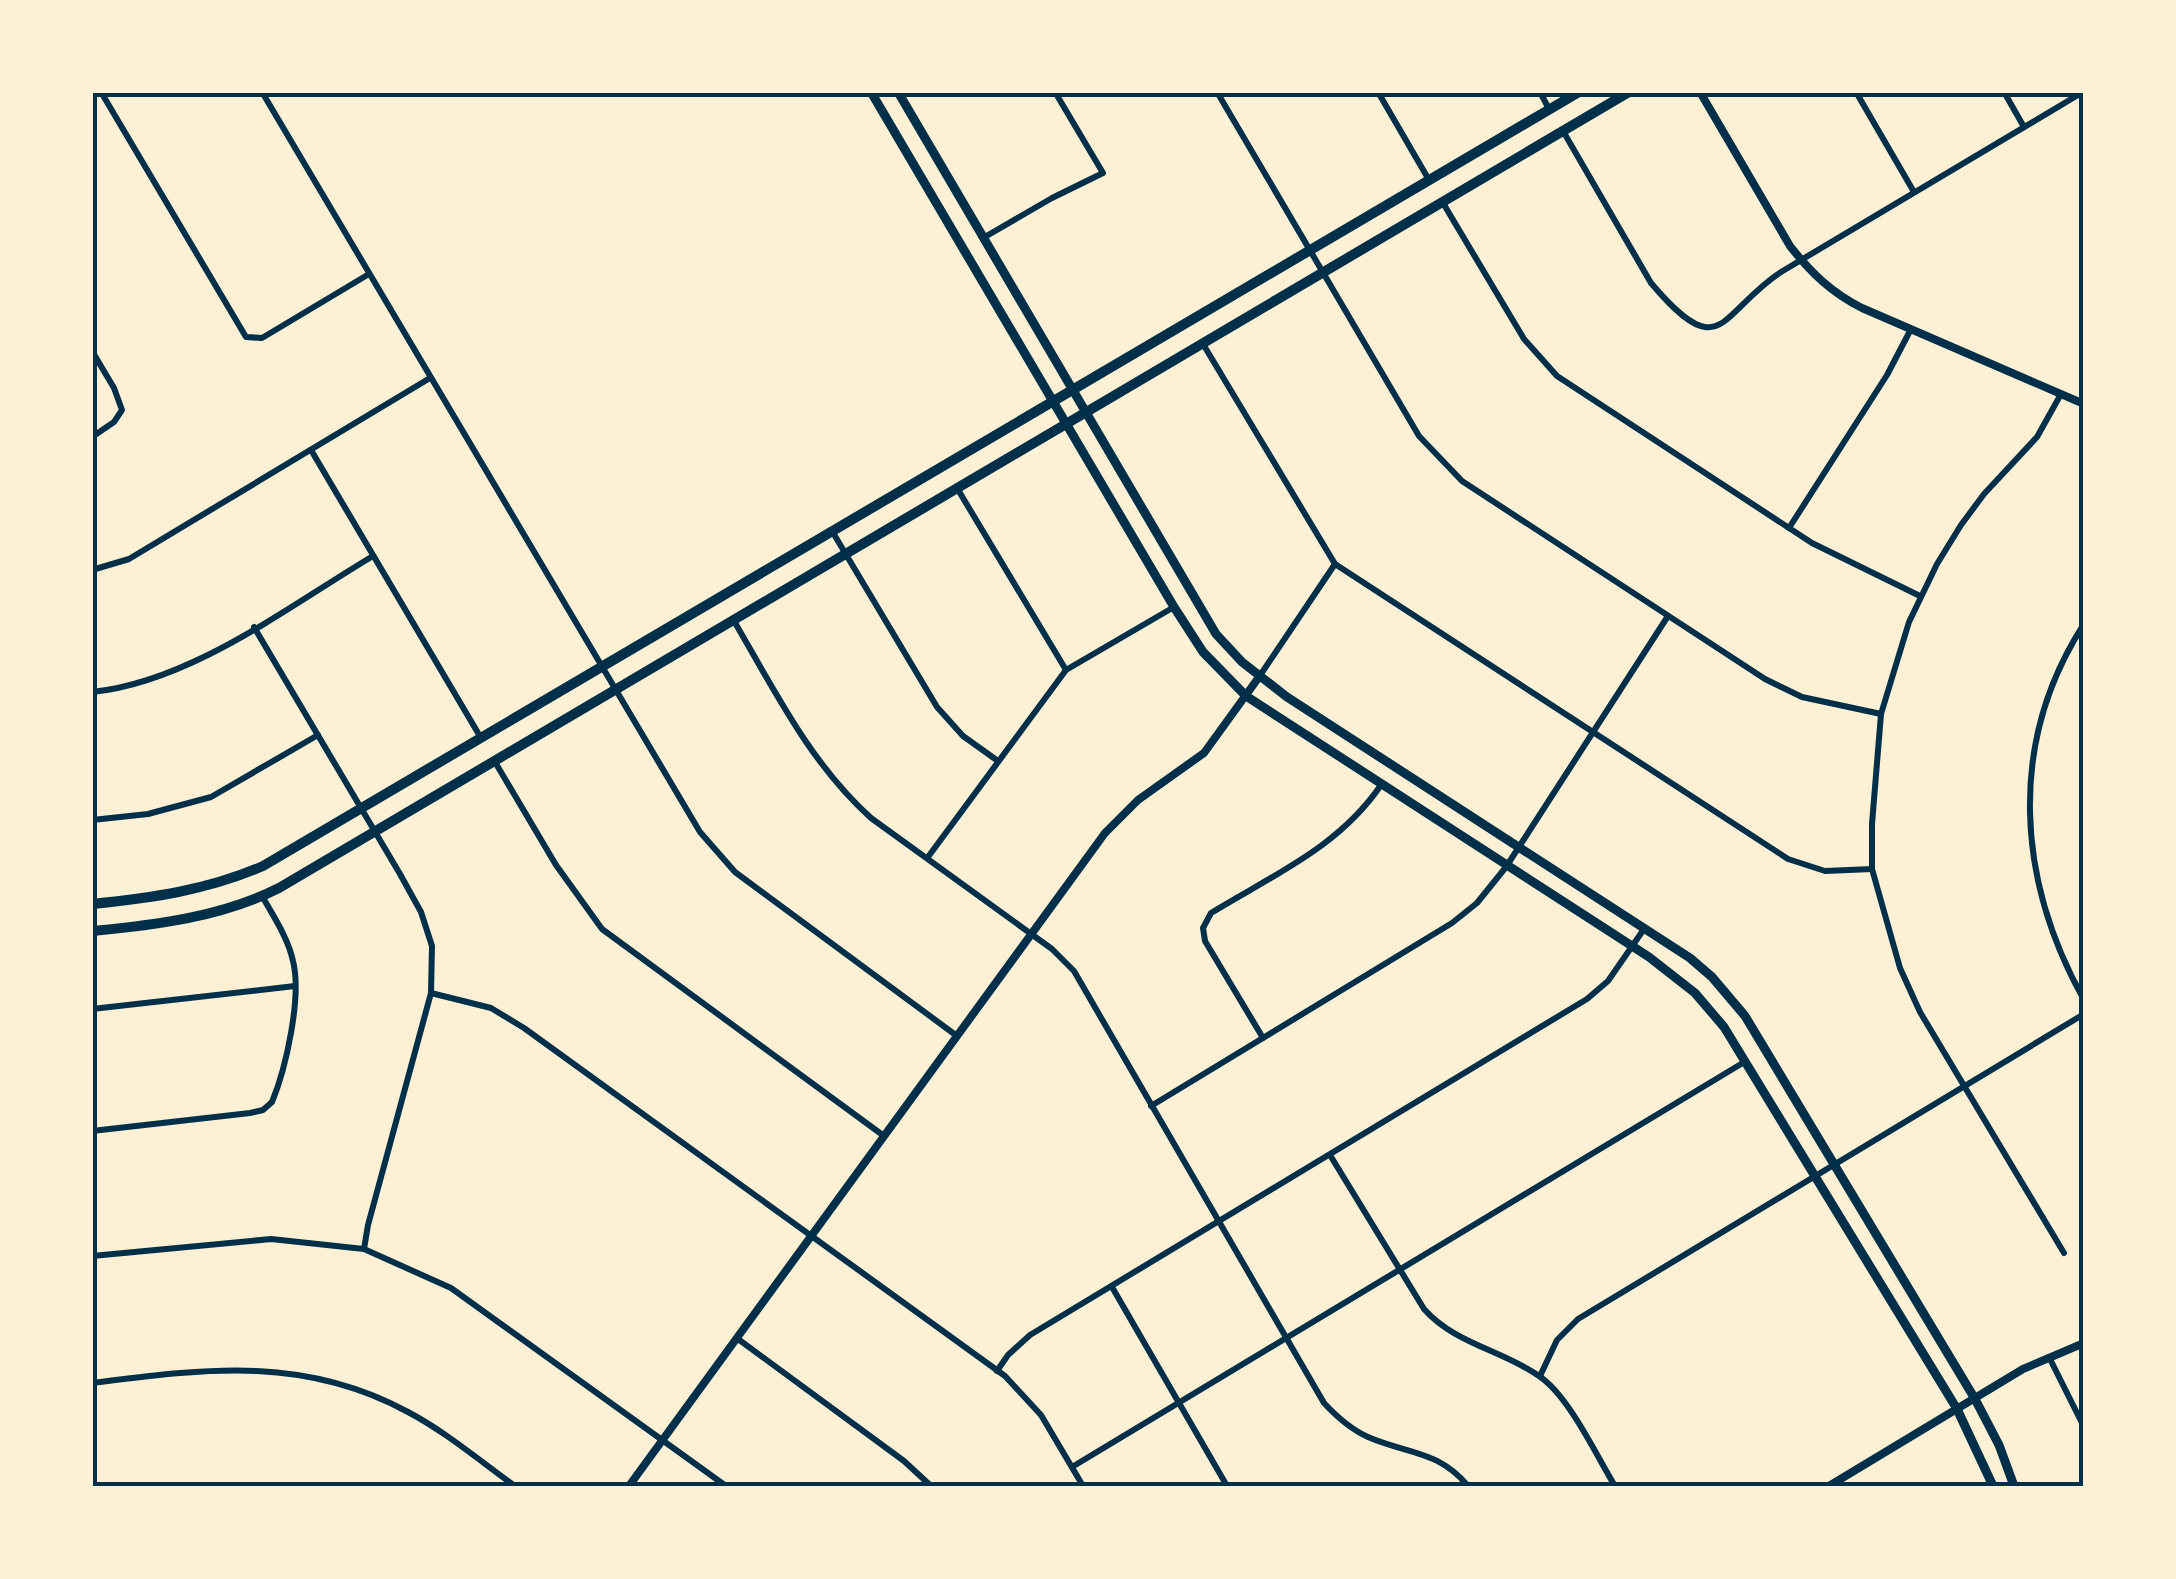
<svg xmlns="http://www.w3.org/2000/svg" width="2176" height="1579" font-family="'Noto Sans',sans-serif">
<rect width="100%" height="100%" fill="#fdf0d5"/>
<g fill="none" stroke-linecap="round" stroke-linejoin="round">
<g stroke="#003049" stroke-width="6">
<polyline points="101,92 246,337 262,338 369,274"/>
<polyline points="262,92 700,832 735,872 957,1036"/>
<polyline points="1217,92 1419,436 1462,481 1765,679 1802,697 1881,714"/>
<polyline points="1378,92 1429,180"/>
<polyline points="1540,92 1549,109"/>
<polyline points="1856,92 1914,192"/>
<polyline points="2004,92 2024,127"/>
<path d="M1563,131L1651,283C1722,367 1719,313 1781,272L2083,92"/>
<polyline points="1443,203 1524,339 1557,376 1812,543 1920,596"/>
<polyline points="983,238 1052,198 1103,173 1055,92"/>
<polyline points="1203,344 1335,564 1788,859 1825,871 1872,869"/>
<polyline points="92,351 114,388 122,410 114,422 92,437"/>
<polyline points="2061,394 2037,437 1984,494 1961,525 1937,564 1909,622 1881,714 1872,824 1872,869 1900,968 1920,1012 2064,1253"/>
<polyline points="311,450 481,738"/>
<polyline points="957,488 1066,670"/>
<polyline points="1789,528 1887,375 1911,329"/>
<polyline points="832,531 937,707 963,736 998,761"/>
<polyline points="92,570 129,559 430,378"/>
<path d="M734,621C775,691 810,763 871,818L1052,949L1074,971L1324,1403C1337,1417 1350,1429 1368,1437C1407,1454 1438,1450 1468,1486"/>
<path d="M2084,624C2007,743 2017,880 2084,1000"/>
<polyline points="254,627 400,874 421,912 432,946 431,993 368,1225 364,1249"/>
<polyline points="1259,677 1335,564"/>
<path d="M92,692C191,682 289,606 373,556"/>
<polyline points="495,762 556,865 602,929 884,1136"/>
<polyline points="92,820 148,814 211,797 318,735"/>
<polyline points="928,857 1066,670 1174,607"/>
<polyline points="431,993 491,1008 524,1028 1005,1376 1041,1415 1083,1486"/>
<polyline points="92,1009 295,986"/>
<path d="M1263,1038L1205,941L1203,928L1211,913C1273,875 1339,847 1381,785"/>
<polyline points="1151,1106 1452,923 1477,903 1506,867 1668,616"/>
<path d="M92,1131L250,1113L263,1110L272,1102C286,1068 302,997 293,961C288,938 274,917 262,896"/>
<path d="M1330,1155L1424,1309C1455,1344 1502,1350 1539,1376C1569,1396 1596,1455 1615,1486"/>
<polyline points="92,1256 271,1239 364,1249 451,1288 726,1486"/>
<polyline points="1112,1287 1227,1486"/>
<polyline points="738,1339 904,1461 931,1486"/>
<polyline points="2049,1357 2084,1427"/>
<polyline points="997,1371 1008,1355 1030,1335 1587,999 1608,981 1644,929"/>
<polyline points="1540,1376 1557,1340 1578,1319 2084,1014"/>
<path d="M92,1383C205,1369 303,1355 408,1412C446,1432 480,1461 515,1486"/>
<polyline points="1072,1467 1746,1061"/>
</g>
<g stroke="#003049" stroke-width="8">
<path d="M1700,92L1790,246C1811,273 1832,293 1862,308L2084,404"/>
<polyline points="629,1486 1105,833 1138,800 1204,753 1259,677"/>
<polyline points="1829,1486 2023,1369 2084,1343"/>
</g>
<g stroke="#003049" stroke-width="9">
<polyline points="871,92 1174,607 1203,652 1246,696 1649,957 1695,993 1724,1027 1957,1409 1993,1486"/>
<polyline points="898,92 1216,634 1242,662 1287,697 1690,958 1712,977 1745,1016 1975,1399 1999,1445 2014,1486"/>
</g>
<g stroke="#003049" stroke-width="10">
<path d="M92,904C152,898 208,890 263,866L1579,92"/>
<path d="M92,931C156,925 221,917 279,888L1629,92"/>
</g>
</g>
<rect width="2176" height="1579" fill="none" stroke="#fdf0d5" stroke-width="190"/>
<rect x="95" y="95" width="1986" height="1389" fill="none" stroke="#003049" stroke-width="4"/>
</svg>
